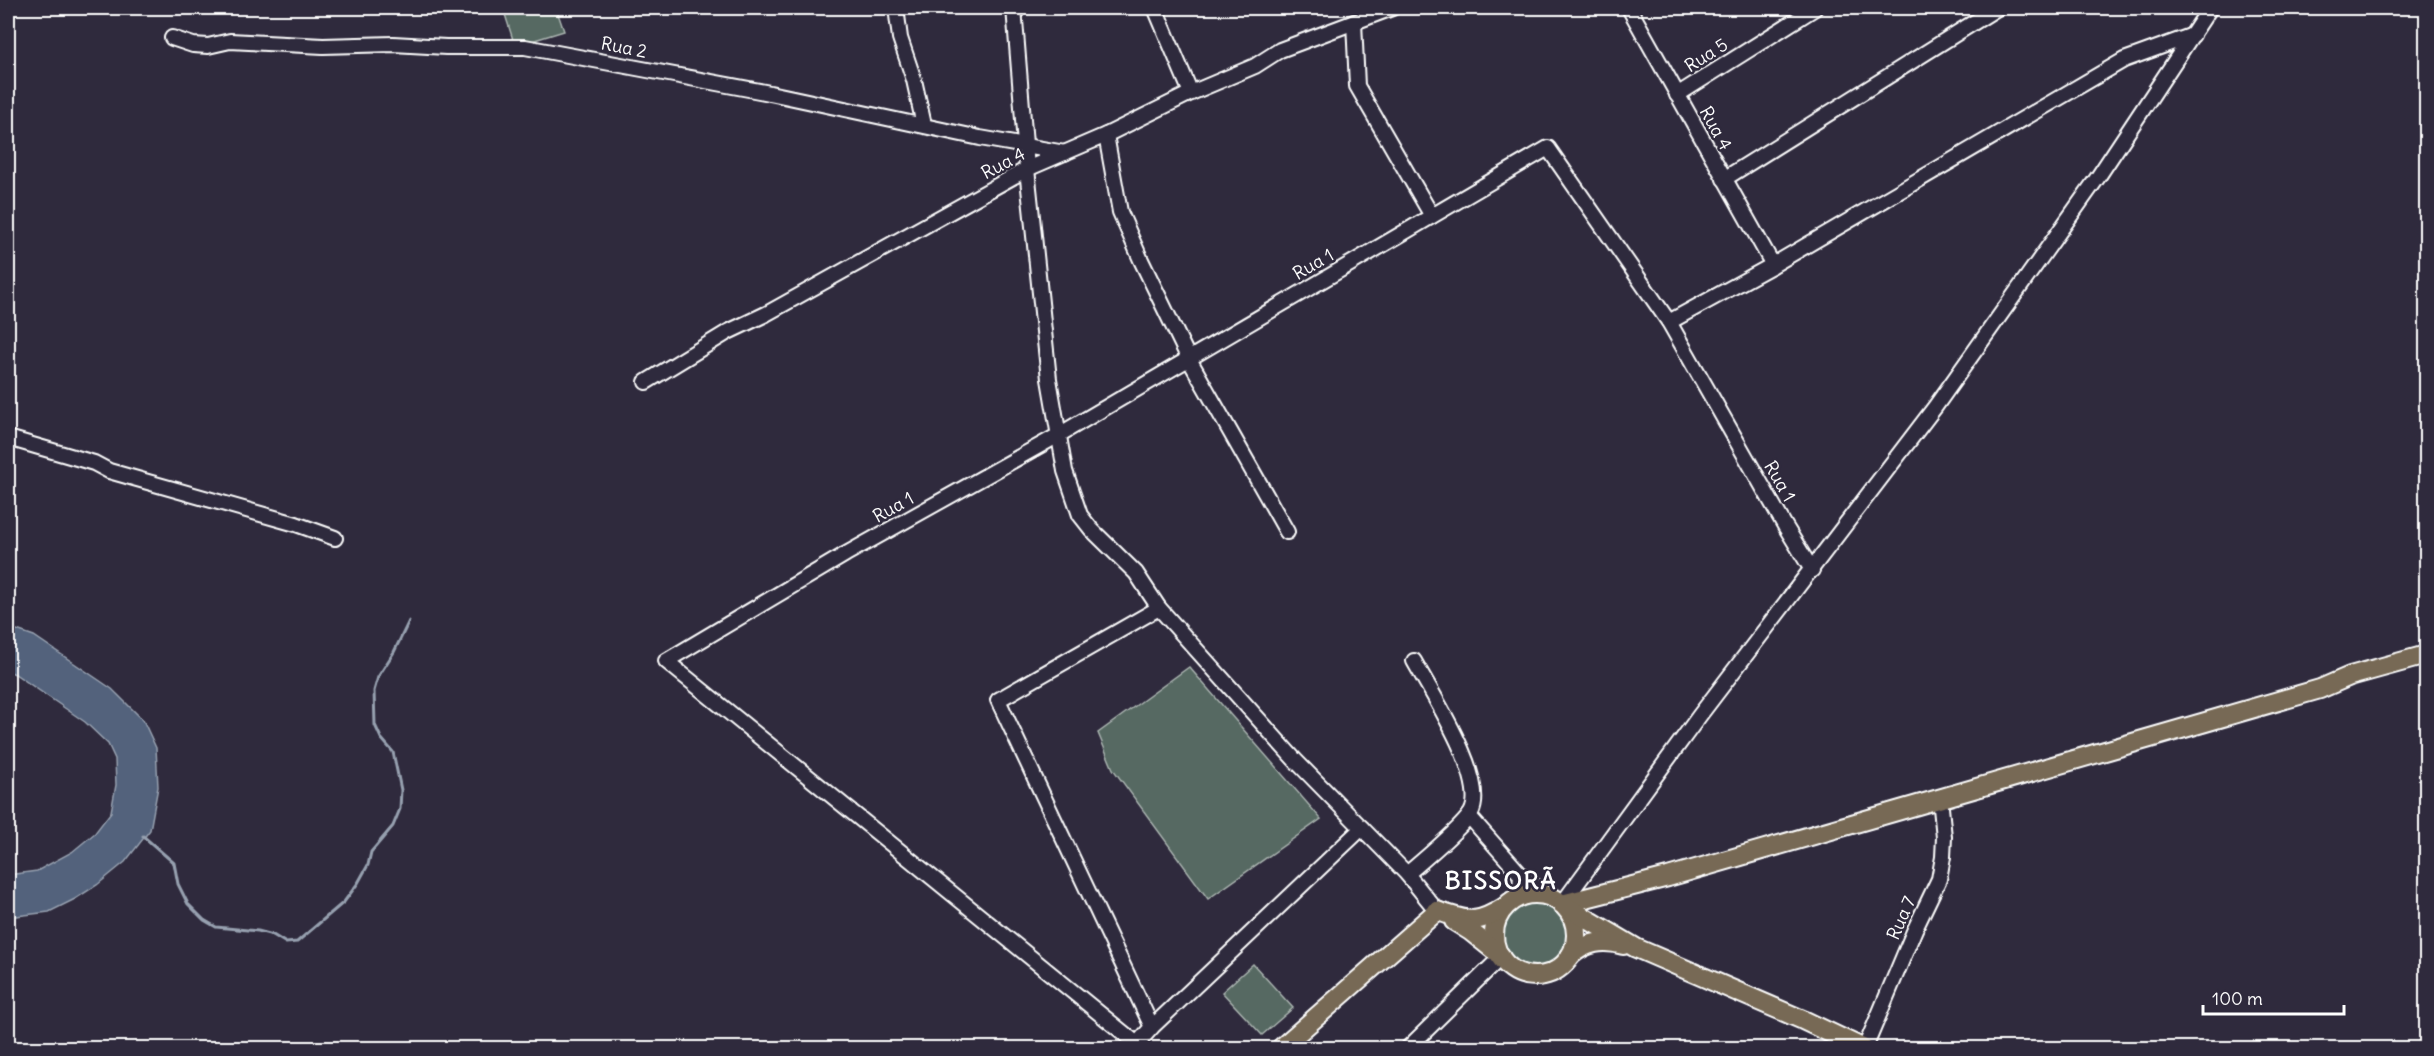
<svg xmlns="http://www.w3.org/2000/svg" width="2434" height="1056" font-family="Delius,sans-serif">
<rect width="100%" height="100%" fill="#2f2a3d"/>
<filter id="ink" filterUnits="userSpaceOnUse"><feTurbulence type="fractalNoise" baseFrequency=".0167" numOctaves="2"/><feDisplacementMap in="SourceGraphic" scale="12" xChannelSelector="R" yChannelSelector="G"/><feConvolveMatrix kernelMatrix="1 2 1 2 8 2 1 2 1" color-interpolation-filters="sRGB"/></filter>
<g filter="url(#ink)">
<g fill="#566962" stroke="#aab4b0" stroke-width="1.5">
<polygon points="503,8 556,8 564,31 515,46"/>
<polygon points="1189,667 1321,819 1208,899 1113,769 1098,733"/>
<circle cx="1535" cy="935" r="33"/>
<polygon points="1253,964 1293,1008 1262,1035 1222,992"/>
</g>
<polygon fill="#52627c" stroke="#97a1b0" stroke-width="1.5" points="8,627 34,636 112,689 143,720 156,748 158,787 150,830 125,862 97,885 75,899 49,912 16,916 8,919 8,875 37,871 72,852 95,833 111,812 116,785 115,759 108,744 85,722 15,674 8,671"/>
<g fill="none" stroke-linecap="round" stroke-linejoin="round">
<polyline stroke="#97a1b0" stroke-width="3" points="143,836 174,863 178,884 188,904 204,920 216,927 258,931 273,935 286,943 297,942 344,902 358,883 368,865 371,852 393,826 400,809 401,790 393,752 381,738 375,725 374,691 378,677 394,652 409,621"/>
<defs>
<g id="minor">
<polyline points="896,8 900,38 914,80 924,125"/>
<polyline points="1014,8 1027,169 1049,379 1065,471 1080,515 1091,529 1136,573 1159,608 1295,760 1407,874 1437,911"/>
<polyline points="1155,8 1191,93"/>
<polyline points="1629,8 1773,265"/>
<polyline points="1354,22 1357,86 1432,216"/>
<polyline points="172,38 193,45 208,46 230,41 323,46 393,44 446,47 525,47 770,93 980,138 1065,153"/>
<polyline points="1677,95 1815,8"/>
<polyline points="1106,135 1120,212 1141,260 1189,359 1287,532"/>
<polyline points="1724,179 1997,8"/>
<polyline points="1669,322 1773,265 2124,60 2193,35"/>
<polyline points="646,382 728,332 766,314 1027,169 1106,135 1191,93 1255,66 1280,50 1392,8"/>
<polyline points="8,438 94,463 109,471 296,524 335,538"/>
<polyline points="1469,816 1521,875 1549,897"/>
<path d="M1407,874C1423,860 1461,829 1471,813C1489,781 1431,692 1414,661"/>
<polyline points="1513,901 1520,889 1521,875"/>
<polyline points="1562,904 1700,715 1935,407 2098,177 2210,8"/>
<polyline points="1152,1027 998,700 1159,608"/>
<polyline points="1137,1044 1152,1027 1362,828"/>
<polyline points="1142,1048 666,661 846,554 1057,436 1548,148 1669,322 1785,526 1812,570"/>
<polyline points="1408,1048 1501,957"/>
<polyline points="1865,1048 1915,929 1939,879 1943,857 1944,837 1940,798"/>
</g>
<g id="major">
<circle cx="1535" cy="935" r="41"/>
<polyline points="1562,904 1668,877 2320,689 2350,676 2426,655"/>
<polyline points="1562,904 1636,948 1803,1020 1862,1048"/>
<path d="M1437,911C1470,921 1474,926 1505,907"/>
<polyline points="1454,921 1470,931 1500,955"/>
<path d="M1570,956C1586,942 1603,939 1623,945"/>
<polyline points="1281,1048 1437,911"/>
</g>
</defs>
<use href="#minor" stroke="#fff" stroke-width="18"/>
<use href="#major" stroke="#fff" stroke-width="22"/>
<use href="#minor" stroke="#2f2a3d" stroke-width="14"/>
<use href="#major" stroke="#776954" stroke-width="18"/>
</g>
</g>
<g text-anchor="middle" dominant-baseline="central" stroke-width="5" stroke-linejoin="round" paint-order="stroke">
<g font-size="18" fill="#fff" stroke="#2f2a3d">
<text transform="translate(624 47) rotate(11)">Rua 2</text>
<text transform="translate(1706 55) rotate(-32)">Rua 5</text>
<text transform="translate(1716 128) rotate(61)">Rua 4</text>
<text transform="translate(1003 163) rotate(-28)">Rua 4</text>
<text transform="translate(1313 264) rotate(-30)">Rua 1</text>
<text transform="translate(1780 481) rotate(60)">Rua 1</text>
<text transform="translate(893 507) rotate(-29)">Rua 1</text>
<text transform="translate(1901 918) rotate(-66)">Rua 7</text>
</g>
<g font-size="24" font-weight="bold" letter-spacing="1.5" fill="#fff" stroke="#2f2a3d">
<text x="1501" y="880">BISSORÃ</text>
</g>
</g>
<rect width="2434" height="1056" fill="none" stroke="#2f2a3d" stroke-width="30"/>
<rect x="15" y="15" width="2404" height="1026" fill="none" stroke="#fff" stroke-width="2" filter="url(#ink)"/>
<path d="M2203 1005v9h141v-9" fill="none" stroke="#ffffff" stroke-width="3"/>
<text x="2212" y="1005" font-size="18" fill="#ffffff" stroke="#2f2a3d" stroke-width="4.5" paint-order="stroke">100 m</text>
</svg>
